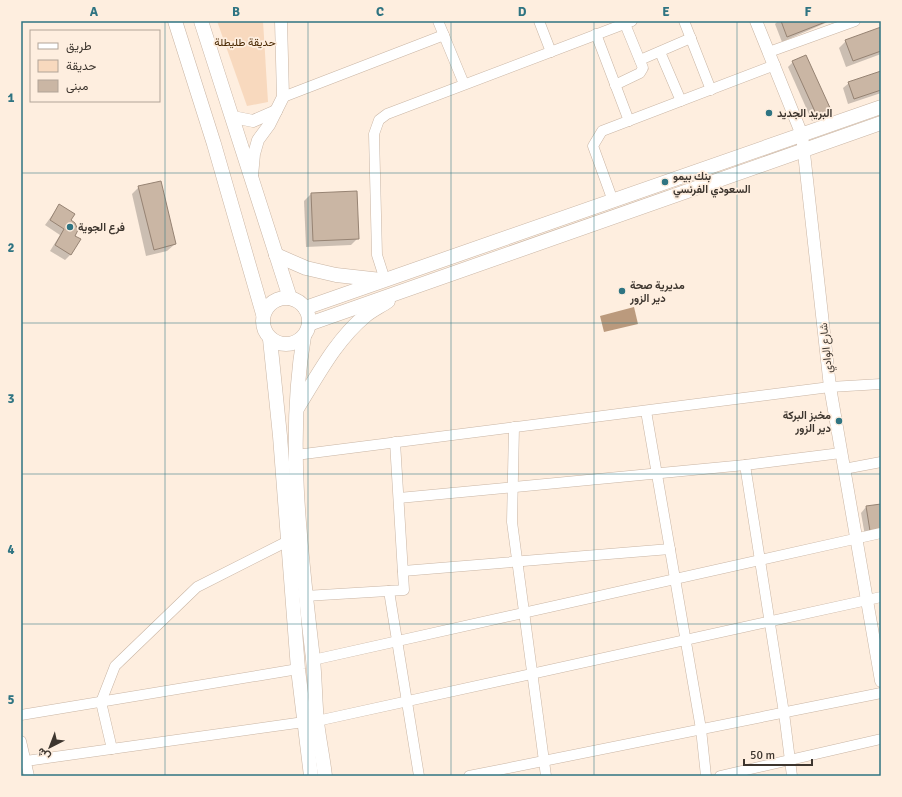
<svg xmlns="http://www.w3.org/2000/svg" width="902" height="797" font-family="Signika,Vazirmatn,sans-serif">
<rect width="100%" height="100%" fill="#feeedf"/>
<polygon fill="#f8d9be" points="217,21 263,21 268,102 247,106"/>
<polygon fill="#bb9a7d" points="634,307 638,324 604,332 600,316"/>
<g fill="#0003">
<polygon points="778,21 830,21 782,42 775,24"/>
<polygon points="881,28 881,54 846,67 839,48 846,41"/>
<polygon points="793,62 830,110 824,115 812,121 788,67"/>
<polygon points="881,72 881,93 848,104 843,88 849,83"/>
<polygon points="139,187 175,244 167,251 146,256 132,194"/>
<polygon points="311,194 358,238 351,245 306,247 304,201"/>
<polygon points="59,206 70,220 73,236 71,254 65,260 50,251 60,235 45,225"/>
<polygon points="881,505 881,533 865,536 861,513 866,507"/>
</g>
<g fill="#cab6a4" stroke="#968373">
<polygon points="781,21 828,21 787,37"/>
<polygon points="881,27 881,51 853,61 845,40"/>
<polygon points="806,55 831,110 817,116 792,61"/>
<polygon points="881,71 881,90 854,99 848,82"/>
<polygon points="161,181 176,244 154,250 138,186"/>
<polygon points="357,191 359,239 313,241 311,193"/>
<polygon points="59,204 75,214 71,220 75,223 78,230 75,236 81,239 71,255 55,245 64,229 50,220"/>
<polygon points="881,504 881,530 870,531 866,506"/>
</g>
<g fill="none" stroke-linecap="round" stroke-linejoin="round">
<defs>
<g id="minor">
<polyline points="438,21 464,84"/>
<polyline points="539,21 551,52"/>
<polyline points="684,21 711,90"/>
<polyline points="596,34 629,121"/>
<polyline points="660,52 681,101"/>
<polyline points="769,52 855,21"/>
<polyline points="640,60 691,38"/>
<polyline points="615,85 640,73 643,68 625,24"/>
<polyline points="283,97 444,35"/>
<polyline points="613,201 593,146 602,131 775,65"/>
<polyline points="385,280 377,255 374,134 379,120 387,114 632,21"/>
<polyline points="646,411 701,729 706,776"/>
<polyline points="514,427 512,522 546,776"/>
<polyline points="296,455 830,387 881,384"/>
<polyline points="745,465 784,713 792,776"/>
<polyline points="844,469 881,462"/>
<polyline points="399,498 745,465 841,453"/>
<polyline points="403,571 670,549"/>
<polyline points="389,591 419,776"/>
<polyline points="305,596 404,590 395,442"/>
<polyline points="313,660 881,533"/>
<polyline points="21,715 298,669"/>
<polyline points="317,721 881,597"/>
<polyline points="21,741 29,776"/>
<polyline points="112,749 101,702 115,666 197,587 288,541"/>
<polyline points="26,761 304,722"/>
<polyline points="469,776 881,693"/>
<polyline points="720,776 881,739"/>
</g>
<g id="tertiary">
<polyline points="756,21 802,135 830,387 881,681"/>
<polyline points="233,117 253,121 276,111"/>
<polyline points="252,176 254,154 258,140 269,125 283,97 281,21"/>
</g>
<g id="secondary">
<polyline points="175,21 214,144 263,314"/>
<polyline points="201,21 290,298"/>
<polyline points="276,255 306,268 336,275 381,280"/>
<circle cx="286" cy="321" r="23"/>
<polyline points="305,308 881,107"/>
<polyline points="309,324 881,123"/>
<path d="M304,336C286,441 301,554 313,659C315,680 315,701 317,722C319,740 323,758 325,776"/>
<polyline points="270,339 280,436 298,669 311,776"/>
<path d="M298,407C318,375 336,340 365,316C372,310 381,306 388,301"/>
</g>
</defs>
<use href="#minor" stroke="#c9b5a4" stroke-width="11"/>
<use href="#tertiary" stroke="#c9b5a4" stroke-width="13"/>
<use href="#secondary" stroke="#c9b5a4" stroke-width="15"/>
<use href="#minor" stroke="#fff" stroke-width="10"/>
<use href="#tertiary" stroke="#fff" stroke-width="12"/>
<use href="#secondary" stroke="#fff" stroke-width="14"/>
</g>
<path fill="none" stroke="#2f7482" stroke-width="1" stroke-opacity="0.55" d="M165,21V776M308,21V776M451,21V776M594,21V776M737,21V776M21,173H881M21,323H881M21,474H881M21,624H881"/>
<g fill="#2f7482" stroke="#feeedf" stroke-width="1.5">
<circle cx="769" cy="113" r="4"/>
<circle cx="665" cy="182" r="4"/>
<circle cx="70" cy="227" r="4"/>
<circle cx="622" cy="291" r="4"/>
<circle cx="839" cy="421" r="4"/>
</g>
<g text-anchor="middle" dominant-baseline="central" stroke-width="3.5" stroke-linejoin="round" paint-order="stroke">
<g font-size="11" fill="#4b2a04" stroke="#feeedf">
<text x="245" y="42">حديقة طليطلة</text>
</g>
<g font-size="11" font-weight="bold" fill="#3d352e" stroke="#feeedf" text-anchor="start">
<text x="777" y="113">البريد الجديد</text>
<text x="673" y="176">بنك بيمو<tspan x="673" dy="13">السعودي الفرنسي</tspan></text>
<text x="78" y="227">فرع الجوية</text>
<text x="630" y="285">مديرية صحة<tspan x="630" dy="13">دير الزور</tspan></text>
<text x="831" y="415" text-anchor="end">مخبز البركة<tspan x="831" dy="13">دير الزور</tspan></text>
</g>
<g font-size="11" fill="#3d352e" stroke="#feeedf">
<text transform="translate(826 348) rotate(-96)">شارع الوادي</text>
</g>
</g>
<rect width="902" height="797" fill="none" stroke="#feeedf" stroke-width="44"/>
<rect x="30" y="30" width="130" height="72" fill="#feeedf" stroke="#b1a498"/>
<rect x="38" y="43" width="20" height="6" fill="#ffffff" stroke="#b1a498"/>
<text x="66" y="50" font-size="12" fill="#3d352e">طريق</text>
<rect x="38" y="60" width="20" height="12" fill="#f8d9be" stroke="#b1a498"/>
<text x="66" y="70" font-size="12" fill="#3d352e">حديقة</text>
<rect x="38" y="80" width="20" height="12" fill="#cab6a4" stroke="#b1a498"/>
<text x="66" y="90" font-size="12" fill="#3d352e">مبنى</text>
<g transform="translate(50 747) rotate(222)" stroke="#feeedf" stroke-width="3" paint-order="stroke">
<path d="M0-3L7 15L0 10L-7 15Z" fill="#3d352e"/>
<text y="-6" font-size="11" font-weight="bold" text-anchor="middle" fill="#3d352e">ش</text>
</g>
<path d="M744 759v6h68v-6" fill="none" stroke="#3d352e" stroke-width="2"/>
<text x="750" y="759" font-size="12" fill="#3d352e" stroke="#feeedf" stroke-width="3" paint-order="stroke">50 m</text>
<rect x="22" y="22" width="858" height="753" fill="none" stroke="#2f7482" stroke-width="1.5"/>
<g font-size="13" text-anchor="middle" font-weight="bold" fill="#2f7482">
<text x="94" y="16">A</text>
<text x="236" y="16">B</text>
<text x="380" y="16">C</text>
<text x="522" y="16">D</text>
<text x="666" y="16">E</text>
<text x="808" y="16">F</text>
<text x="11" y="102">1</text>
<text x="11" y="252">2</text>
<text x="11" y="403">3</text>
<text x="11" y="554">4</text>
<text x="11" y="704">5</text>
</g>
</svg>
